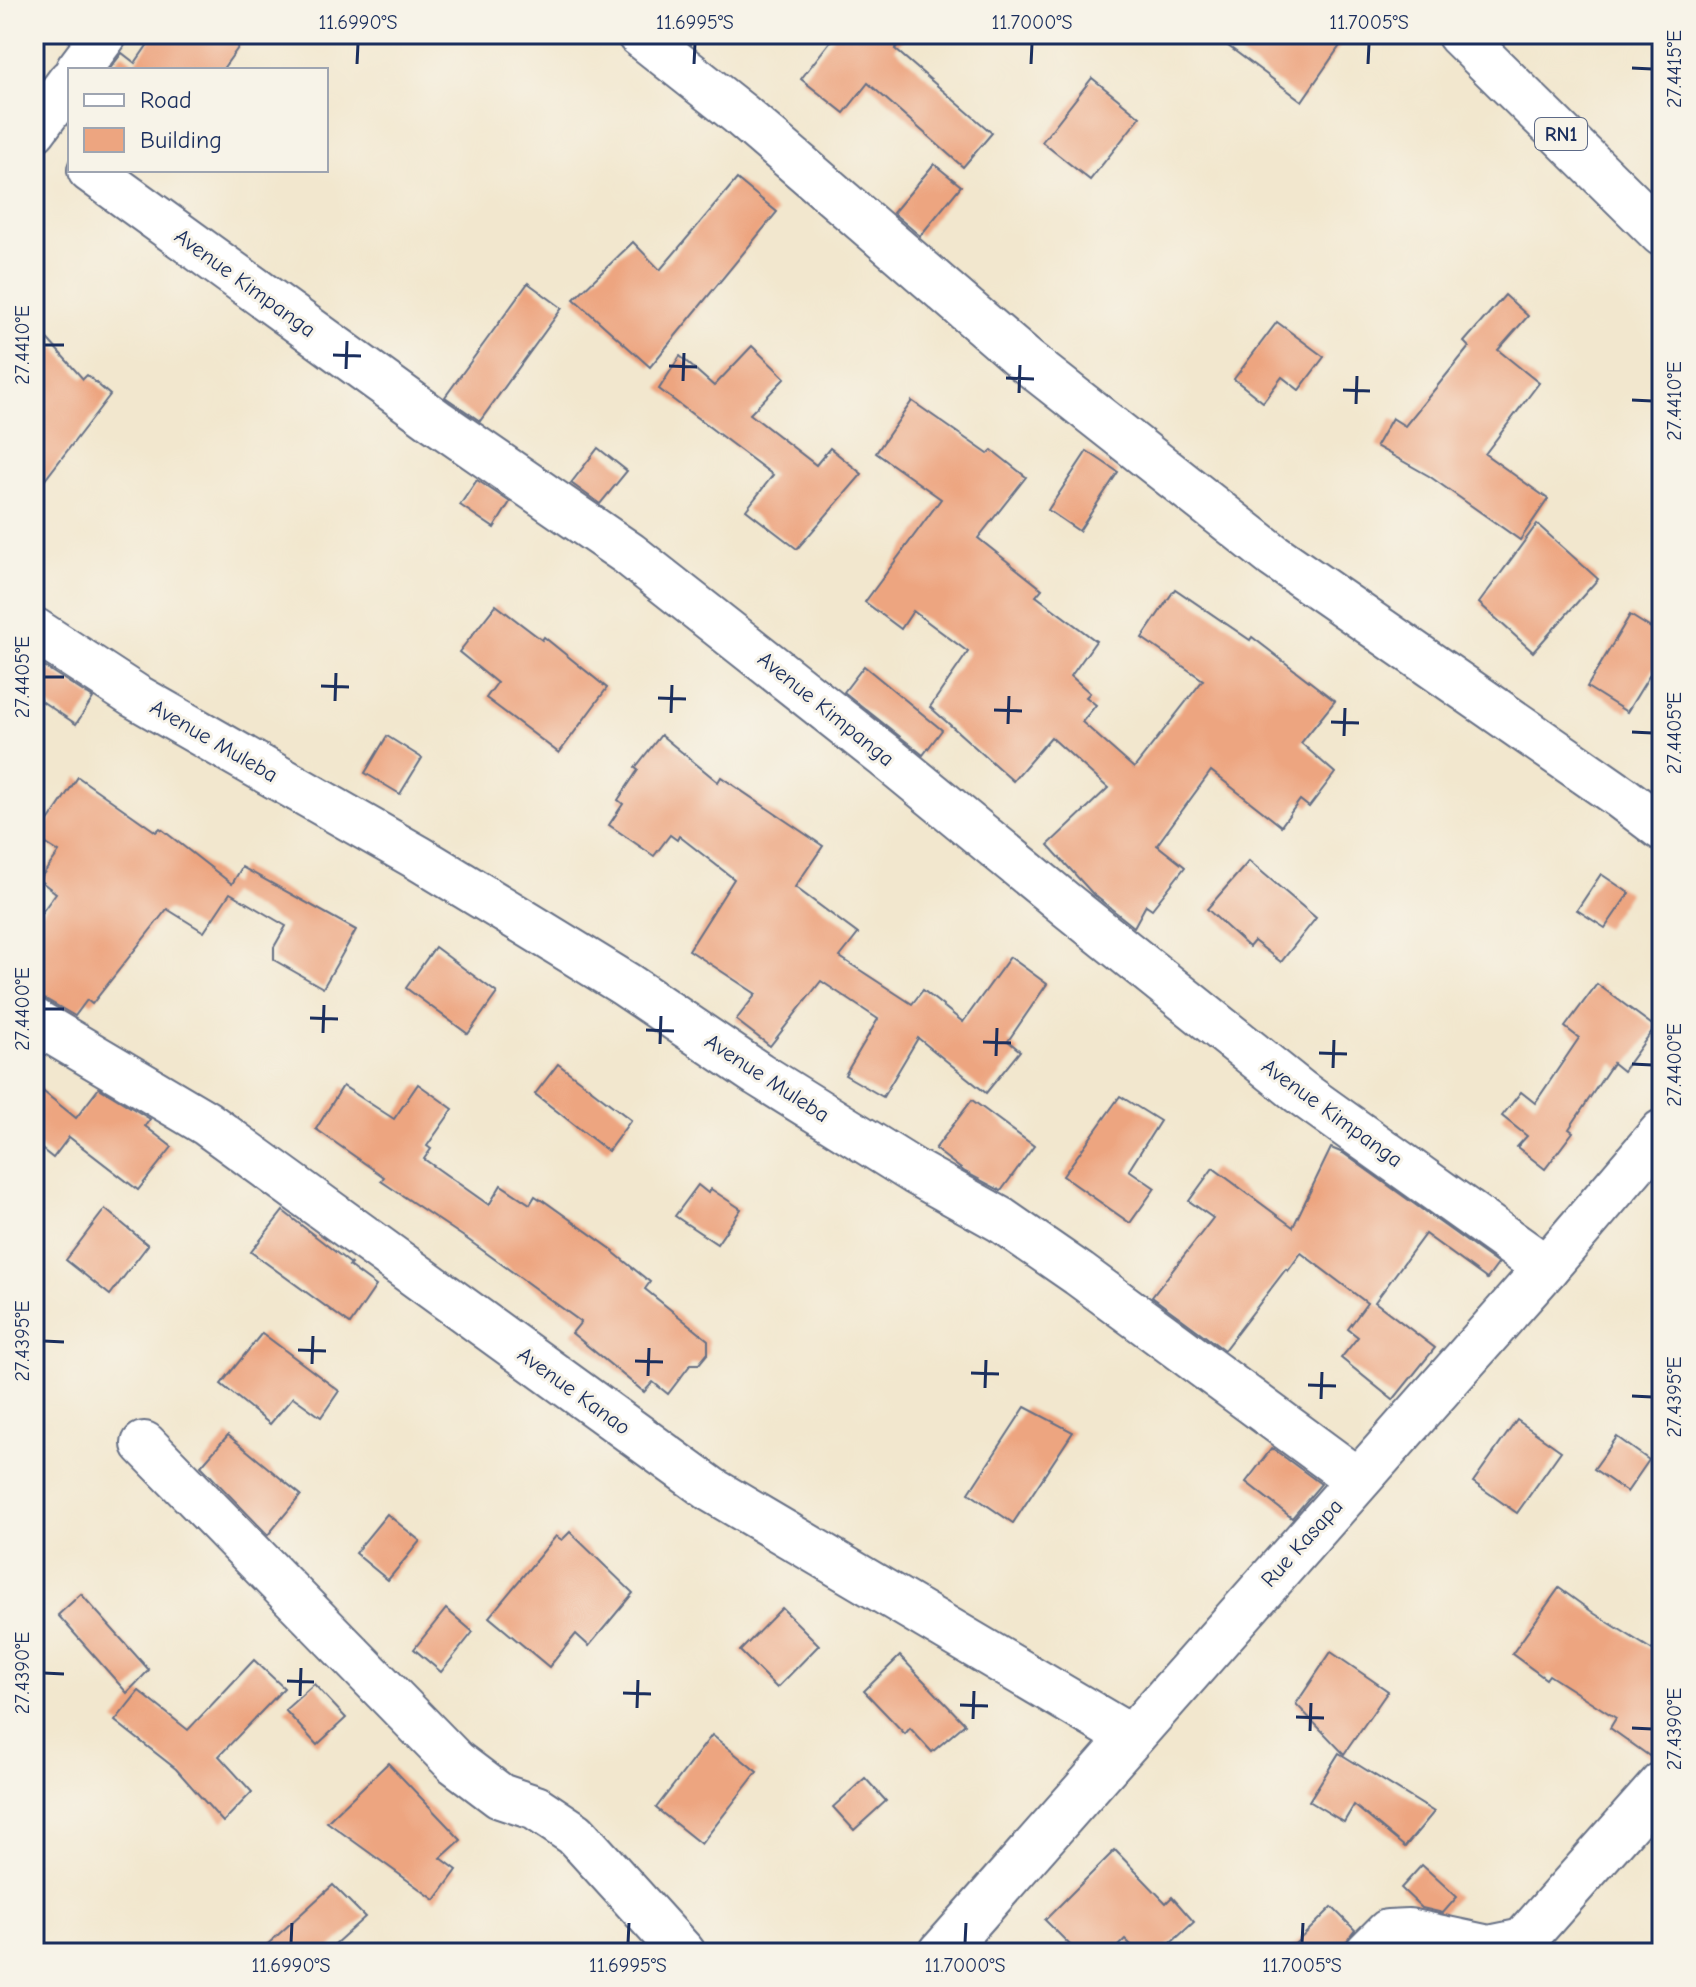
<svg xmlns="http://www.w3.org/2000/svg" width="1696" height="1987" font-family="'Comic Neue',sans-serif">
<rect width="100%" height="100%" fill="#f7f3e8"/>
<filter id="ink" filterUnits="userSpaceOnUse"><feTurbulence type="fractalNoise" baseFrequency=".0125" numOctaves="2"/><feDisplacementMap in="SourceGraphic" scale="16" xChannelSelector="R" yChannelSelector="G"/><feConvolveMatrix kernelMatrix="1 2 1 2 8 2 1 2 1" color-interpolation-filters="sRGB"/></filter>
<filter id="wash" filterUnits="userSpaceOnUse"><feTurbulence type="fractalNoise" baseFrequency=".006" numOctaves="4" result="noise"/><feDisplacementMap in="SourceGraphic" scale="32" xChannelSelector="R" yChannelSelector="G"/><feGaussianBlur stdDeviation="1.8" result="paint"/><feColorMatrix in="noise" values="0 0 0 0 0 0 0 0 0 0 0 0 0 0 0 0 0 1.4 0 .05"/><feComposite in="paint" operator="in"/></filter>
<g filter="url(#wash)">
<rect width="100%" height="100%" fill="#f2e7ce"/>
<g id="blocks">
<g fill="#eda580">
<polygon points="155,34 248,34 222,70 109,70 122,53 135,63"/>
<polygon points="836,34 907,34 895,49 992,133 963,167 868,83 844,113 801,79"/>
<polygon points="1212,34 1348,34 1302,101"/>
<polygon points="1092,78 1140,117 1090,180 1042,142"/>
<polygon points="934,164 961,186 920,236 893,213"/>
<polygon points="737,179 777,212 650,367 574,299 633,242 660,270"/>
<polygon points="528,283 562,308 480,421 445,397"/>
<polygon points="1505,295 1528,316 1498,350 1539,383 1485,454 1548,499 1520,540 1429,476 1376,446 1392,418 1405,426 1469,347 1464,342"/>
<polygon points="1277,322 1324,357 1299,390 1282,377 1263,402 1234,379"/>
<polygon points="34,324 83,379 87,375 110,395 34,494"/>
<polygon points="752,346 785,378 750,414 816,465 830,448 862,474 797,549 746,510 773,475 659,389 680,356 714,386"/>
<polygon points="912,401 988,454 992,450 1026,477 978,538 1042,589 1036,596 1096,641 1071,676 1090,693 1086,697 1096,705 1082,722 1134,768 1203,680 1142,638 1175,589 1250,640 1252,637 1335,701 1301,743 1335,773 1309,807 1300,800 1281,826 1211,771 1157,845 1185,867 1152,909 1146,905 1134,927 1093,894 1048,845 1108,788 1051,737 1013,781 930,707 968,652 913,611 901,629 865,602 941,499 876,453"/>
<polygon points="598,448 627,471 600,504 571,483"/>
<polygon points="1087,451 1118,472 1079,531 1048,510"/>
<polygon points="477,480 510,502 494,528 460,505"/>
<polygon points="1537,524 1598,579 1533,652 1479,603"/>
<polygon points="496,605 542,640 544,637 607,688 559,753 486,698 497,683 459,652"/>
<polygon points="1630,615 1662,635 1662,655 1627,712 1587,687"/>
<polygon points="34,660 93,698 76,724 34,696"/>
<polygon points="864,666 942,730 923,755 844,692"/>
<polygon points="661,735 718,782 721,777 823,846 795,887 858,934 840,957 912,1004 923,990 963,1022 1010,957 1047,984 1008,1041 1020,1051 986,1093 918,1038 883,1097 845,1075 878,1019 821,981 770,1046 736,1020 756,994 689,950 734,879 679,836 677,840 670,835 654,856 609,825 623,804 618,800 638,770 635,768"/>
<polygon points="387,736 422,758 400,794 365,773"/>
<polygon points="78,777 156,832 160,828 232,884 242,867 356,930 323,988 274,960 274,947 286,926 230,893 204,932 167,909 92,1004 87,1000 75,1016 47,1000 34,996 34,923 56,893 39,880 59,852 37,838"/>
<polygon points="1249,861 1316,918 1281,962 1254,941 1249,947 1207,909"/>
<polygon points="1601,874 1629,893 1605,928 1577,910"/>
<polygon points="435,947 497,993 468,1034 406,988"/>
<polygon points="1597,984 1655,1027 1623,1071 1613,1063 1569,1129 1573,1132 1545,1169 1517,1147 1527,1136 1502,1116 1521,1092 1535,1103 1579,1038 1565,1027"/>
<polygon points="558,1064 631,1120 608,1151 535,1094"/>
<polygon points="34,1084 76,1118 99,1088 150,1119 145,1126 172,1147 138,1190 69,1137 53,1158 34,1143"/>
<polygon points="418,1084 453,1109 427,1146 431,1149 424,1159 489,1205 501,1185 530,1204 535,1196 544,1202 544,1201 614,1251 613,1252 650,1282 645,1289 708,1340 708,1353 699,1364 691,1364 668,1394 653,1382 644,1392 572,1333 581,1322 467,1239 381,1181 384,1177 316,1129 343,1086 394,1119"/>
<polygon points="1120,1096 1160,1121 1129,1170 1155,1188 1130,1223 1063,1176"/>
<polygon points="972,1100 1034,1146 1001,1191 965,1172 935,1149"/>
<polygon points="1331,1148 1343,1153 1498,1264 1487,1279 1425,1234 1375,1302 1435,1348 1393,1400 1341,1358 1358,1337 1348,1329 1367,1303 1301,1253 1288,1271 1286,1269 1224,1350 1152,1297 1213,1218 1189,1201 1213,1168 1293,1227"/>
<polygon points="698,1185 708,1193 711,1189 741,1209 717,1244 675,1216"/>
<polygon points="105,1209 148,1245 110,1295 66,1260"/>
<polygon points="283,1211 351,1264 349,1266 376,1286 350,1324 251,1252"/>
<polygon points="262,1333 339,1391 321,1417 293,1397 270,1424 221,1384"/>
<polygon points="1025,1407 1073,1432 1013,1523 969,1493"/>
<polygon points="1517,1420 1561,1451 1517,1513 1473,1482"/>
<polygon points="228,1435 301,1495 268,1535 201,1466"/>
<polygon points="1617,1437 1649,1460 1627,1492 1594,1469"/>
<polygon points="1272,1448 1321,1484 1292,1518 1246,1482"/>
<polygon points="387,1514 420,1541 388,1580 355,1553"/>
<polygon points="570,1532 633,1593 589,1646 576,1634 549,1667 489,1617 556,1536 562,1540"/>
<polygon points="1559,1588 1595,1614 1662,1656 1662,1760 1655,1760 1610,1728 1616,1718 1549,1675 1546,1679 1512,1654"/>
<polygon points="81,1594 149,1670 127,1693 58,1615"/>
<polygon points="782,1608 819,1645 777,1688 740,1651"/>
<polygon points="446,1609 473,1632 441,1672 414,1649"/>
<polygon points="1331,1652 1388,1691 1344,1754 1296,1704"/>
<polygon points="900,1656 965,1724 932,1752 910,1728 905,1734 864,1691"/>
<polygon points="254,1660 284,1688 219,1756 252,1792 223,1822 176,1769 115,1721 139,1691 188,1730"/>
<polygon points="314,1684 346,1718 317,1745 285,1710"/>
<polygon points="712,1735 757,1772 701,1844 656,1808"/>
<polygon points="1339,1753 1434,1812 1405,1847 1354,1805 1344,1822 1309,1801"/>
<polygon points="388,1763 461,1840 441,1858 457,1870 435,1900 327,1822"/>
<polygon points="865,1778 886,1801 854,1830 833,1807"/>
<polygon points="1115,1850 1166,1903 1172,1897 1194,1922 1160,1953 1139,1953 1125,1939 1111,1953 1078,1953 1045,1920"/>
<polygon points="1422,1865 1457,1897 1443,1913 1422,1908 1401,1888"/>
<polygon points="333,1885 365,1917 325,1953 258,1953"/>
<polygon points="1332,1907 1355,1930 1343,1946 1343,1953 1286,1953"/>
</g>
</g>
</g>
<g filter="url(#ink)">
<use href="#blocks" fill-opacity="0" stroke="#666f85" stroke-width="2"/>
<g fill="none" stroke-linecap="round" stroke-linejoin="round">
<defs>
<g id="minor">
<polyline points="639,34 740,114 1025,360 1274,556 1621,797 1662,828"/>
<polyline points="78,70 105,34"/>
<polyline points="34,130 70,81"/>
<polyline points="90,170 436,421 629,554 885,756 1069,907 1300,1092 1546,1268"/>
<polyline points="34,630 135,696 417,857 529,925 625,984 758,1074 915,1172 1001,1220 1079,1274 1358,1480"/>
<polyline points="34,1021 206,1123 712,1490 1130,1737"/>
<polyline points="144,1444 455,1762 500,1796 536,1808 575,1834 683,1953"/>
<polyline points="941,1953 1546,1268 1662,1132"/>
<polyline points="1367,1953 1388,1932 1409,1931 1489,1948 1523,1941 1662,1784"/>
</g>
<polyline id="trunk" points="1459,34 1662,234"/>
</defs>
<use href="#minor" stroke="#666f85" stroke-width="48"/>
<use href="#trunk" stroke="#666f85" stroke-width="48"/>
<use href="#minor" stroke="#fff" stroke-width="44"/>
<use href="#trunk" stroke="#fff" stroke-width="44"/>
</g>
</g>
<path fill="none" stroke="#1b2f5e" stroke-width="3" d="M357,64L358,44M694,64L695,44M1031,64L1032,44M1368,64L1369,44M1632,68L1652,69M44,345H64M333,355L361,356M669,366L697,367M346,369L347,341M1006,378L1034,379M683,381L684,353M1343,390L1370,391M1019,393L1020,365M1632,400L1652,401M1356,404L1357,376M44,677H64M321,686L349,687M658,698L686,699M335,701L336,673M994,710L1022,711M671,713L672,685M1331,722L1359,723M1008,724L1009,696M1632,732L1652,733M1344,736L1345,708M44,1009H64M310,1018L338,1019M646,1030L674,1031M323,1033L324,1005M983,1042L1011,1043M660,1044L661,1016M1319,1053L1347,1054M996,1056L997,1028M1632,1064L1652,1065M1333,1068L1334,1040M44,1341L64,1342M298,1350L326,1351M635,1361L663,1362M312,1364L313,1336M971,1373L999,1374M648,1376L649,1348M1308,1385L1336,1386M985,1388L986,1360M1632,1396L1652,1397M1321,1399L1322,1372M44,1673L64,1674M287,1681L314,1682M623,1693L651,1694M300,1696L301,1668M960,1705L988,1706M637,1708L638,1680M1296,1717L1324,1718M973,1719L974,1691M1632,1728L1652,1729M1310,1731L1311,1703M291,1943L292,1923M628,1943L629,1923M965,1943L966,1923M1302,1943L1303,1923"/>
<g text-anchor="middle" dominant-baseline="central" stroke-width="6" stroke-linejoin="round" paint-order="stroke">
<rect fill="#f7f3e8" stroke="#5d6a87" stroke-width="2" x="1535" y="118" width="52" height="32" rx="6"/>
<g font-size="20" font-weight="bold" fill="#1b2f5e">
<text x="1561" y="134">RN1</text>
</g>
<g font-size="22" fill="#1b2f5e" stroke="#f7f3e8">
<text transform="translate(245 283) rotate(36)">Avenue Kimpanga</text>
<text transform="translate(826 709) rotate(39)">Avenue Kimpanga</text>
<text transform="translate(214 741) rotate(30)">Avenue Muleba</text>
<text transform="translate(767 1078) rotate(33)">Avenue Muleba</text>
<text transform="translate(1332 1113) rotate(36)">Avenue Kimpanga</text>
<text transform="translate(574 1391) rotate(36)">Avenue Kanao</text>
<text transform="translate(1302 1543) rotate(-48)">Rue Kasapa</text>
</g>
</g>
<rect width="1696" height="1987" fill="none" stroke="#f7f3e8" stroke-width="88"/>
<rect x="68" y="68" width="260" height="104" fill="#f7f3e8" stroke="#9fa5b1" stroke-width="2"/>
<rect x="84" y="94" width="40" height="12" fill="#ffffff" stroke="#9fa5b1" stroke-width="2"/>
<text x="140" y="108" font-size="24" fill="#1b2f5e">Road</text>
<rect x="84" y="128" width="40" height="24" fill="#eda580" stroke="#9fa5b1" stroke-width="2"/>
<text x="140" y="148" font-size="24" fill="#1b2f5e">Building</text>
<rect x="44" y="44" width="1608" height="1899" fill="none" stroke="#1b2f5e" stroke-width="3"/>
<g font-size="20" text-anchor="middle" fill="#1b2f5e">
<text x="358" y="29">11.6990°S</text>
<text x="695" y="29">11.6995°S</text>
<text x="1032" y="29">11.7000°S</text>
<text x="1369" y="29">11.7005°S</text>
<text transform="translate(1674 69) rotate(-90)" y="7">27.4415°E</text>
<text transform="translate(22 345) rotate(-90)" y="7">27.4410°E</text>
<text transform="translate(1674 401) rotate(-90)" y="7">27.4410°E</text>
<text transform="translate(22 677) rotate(-90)" y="7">27.4405°E</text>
<text transform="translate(1674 733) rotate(-90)" y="7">27.4405°E</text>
<text transform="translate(22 1009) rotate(-90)" y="7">27.4400°E</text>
<text transform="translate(1674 1065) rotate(-90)" y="7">27.4400°E</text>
<text transform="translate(22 1341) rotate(-90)" y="7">27.4395°E</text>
<text transform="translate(1674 1397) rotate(-90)" y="7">27.4395°E</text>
<text transform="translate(22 1673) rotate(-90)" y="7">27.4390°E</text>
<text transform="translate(1674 1729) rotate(-90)" y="7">27.4390°E</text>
<text x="291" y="1972">11.6990°S</text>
<text x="628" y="1972">11.6995°S</text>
<text x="965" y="1972">11.7000°S</text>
<text x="1302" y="1972">11.7005°S</text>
</g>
</svg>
